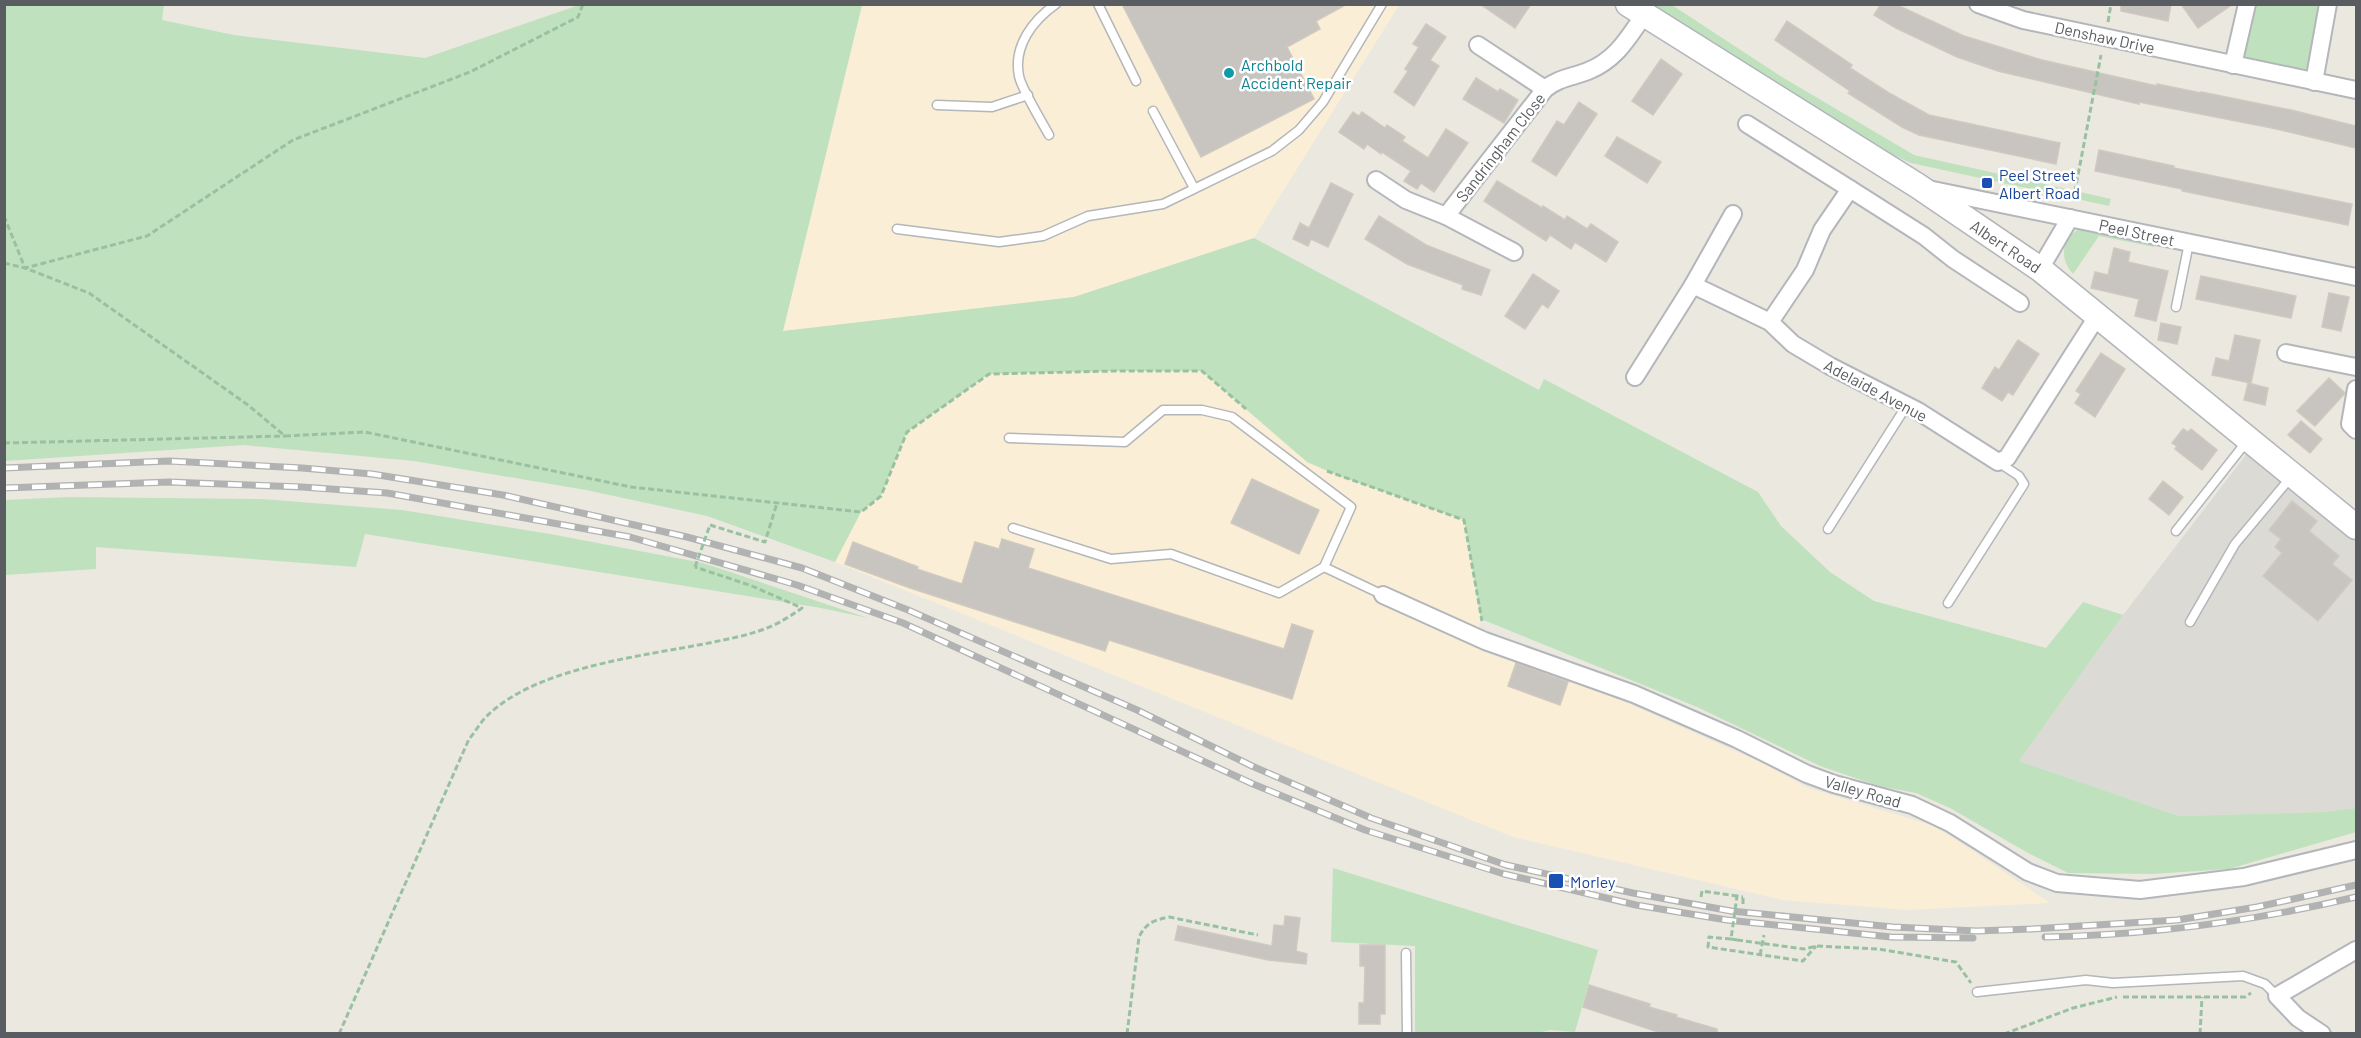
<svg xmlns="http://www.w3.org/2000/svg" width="2361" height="1038" font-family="Barlow,sans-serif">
<rect width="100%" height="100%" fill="#ebe8e0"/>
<g fill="#faefd6">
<polygon points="862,5 1399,5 1254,238 1074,297 783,332"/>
<polygon points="1114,371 1202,371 1307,462 1337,475 1464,520 1481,619 1474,646 1630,704 1764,764 1808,788 1931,825 1952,837 2050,903 1907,910 1783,900 1513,837 835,562 861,512 881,496 907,432 989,374"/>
</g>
<polygon fill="#dcdad5" points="2248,452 2356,539 2356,808 2323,812 2179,816 2019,761 2123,615"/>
<g fill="#c0e1be">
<polygon points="5,4 164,5 162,20 234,35 425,58 579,5 862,5 783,331 1074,297 1254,238 1539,390 1544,379 1758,492 1781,526 1830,572 1874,601 2046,648 2083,602 2123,615 2019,761 2179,816 2323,812 2356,808 2356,832 2229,869 2152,874 2068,873 2028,853 1950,808 1916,793 1879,786 1820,766 1697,707 1481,619 1464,520 1337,475 1307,462 1202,371 1114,371 989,374 907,432 881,496 861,512 835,562 707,516 586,490 414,461 244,445 5,461"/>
<polygon points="1652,5 1672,5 1782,77 1914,155 2111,199 2109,206 1911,163 1893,155"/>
<polygon points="2247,5 2328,5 2314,82 2233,65"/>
<path d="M2083,227L2155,240L2154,247L2099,236L2073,274C2058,257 2062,236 2083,227Z"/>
<polygon points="69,497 262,499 402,510 550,534 703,563 868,618 821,608 365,534 356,567 96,547 96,569 5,575 5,500"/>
<polygon points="1333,868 1598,950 1575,1032 1550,1030 1533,1034 1415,1033 1415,946 1331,942"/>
</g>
<g fill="#c8c4c0" stroke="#cfc9bf" stroke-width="1.5">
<polygon points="1122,4 1347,4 1316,21 1320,29 1287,47 1314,99 1201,157"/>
<polygon points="1480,4 1531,4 1515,28"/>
<polygon points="1881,4 1895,4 1964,36 2042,60 2157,86 2157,84 2201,93 2201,92 2291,110 2356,126 2356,148 2272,128 2139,102 2139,104 1998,71 1957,57 1896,28 1874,15"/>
<polygon points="2121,4 2171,4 2168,21 2121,11"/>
<polygon points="2181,4 2233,4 2198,28"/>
<polygon points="1787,21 1852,65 1850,68 1889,93 1929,115 2060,143 2056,164 1919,135 1902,127 1848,93 1850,91 1775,40"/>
<polygon points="1426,24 1446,37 1430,60 1439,66 1414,106 1394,92 1408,71 1405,69 1419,47 1413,44"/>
<polygon points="1661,59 1682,74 1653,115 1632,101"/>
<polygon points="1476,78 1498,92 1500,89 1518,100 1504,123 1463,99"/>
<polygon points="1579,102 1597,114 1556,176 1532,161 1557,121 1564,125"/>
<polygon points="1353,112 1359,116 1362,112 1385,128 1387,125 1405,137 1402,141 1428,158 1446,129 1468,143 1434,192 1421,183 1417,189 1404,181 1411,171 1382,152 1381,154 1367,144 1364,149 1339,132"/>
<polygon points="1617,137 1661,162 1647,183 1605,156"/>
<polygon points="2099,150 2174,166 2174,168 2352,204 2348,225 2182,191 2182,189 2095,171"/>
<polygon points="1497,181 1542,208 1543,206 1565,220 1567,216 1587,229 1591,224 1618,242 1606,262 1575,242 1571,249 1550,235 1546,241 1484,201"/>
<polygon points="1331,183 1353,194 1328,247 1311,239 1308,246 1293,239 1300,223 1309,228"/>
<polygon points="1379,216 1426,245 1490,270 1481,295 1462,289 1463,285 1407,264 1365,239"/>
<polygon points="2114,248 2130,252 2128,262 2168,271 2156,321 2135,316 2139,299 2091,288 2095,272 2108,275"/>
<polygon points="1533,274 1559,291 1548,308 1542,304 1525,329 1505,316"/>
<polygon points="2201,276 2296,296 2291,318 2196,299"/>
<polygon points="2329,293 2349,297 2341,331 2322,327"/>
<polygon points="2161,323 2181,327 2177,344 2158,340"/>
<polygon points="2235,335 2260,340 2251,383 2212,375 2216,358 2229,361"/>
<polygon points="2018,340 2039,354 2013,395 2008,392 2002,401 1982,388 1995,367 1999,370"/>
<polygon points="2101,353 2125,369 2095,417 2075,403 2081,394 2076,391"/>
<polygon points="2329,378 2345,393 2315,426 2297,411"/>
<polygon points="2248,383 2268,388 2265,405 2244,400"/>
<polygon points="2301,421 2322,439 2310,453 2288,435"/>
<polygon points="2183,429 2188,432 2191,429 2217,450 2202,470 2175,449 2177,446 2172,443"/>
<polygon points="1252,479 1319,510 1299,554 1231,523"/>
<polygon points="2163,481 2183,497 2169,515 2149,499"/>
<polygon points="2292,501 2317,521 2309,531 2339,556 2332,564 2352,580 2318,621 2263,576 2282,553 2275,547 2281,539 2269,530"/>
<polygon points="1002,539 1034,549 1028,568 1284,649 1292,624 1313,631 1292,699 1109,640 1105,651 910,588 845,564 853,542 918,567 917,569 962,584 975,542 999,549"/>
<polygon points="1516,663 1568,682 1560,705 1508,686"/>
<polygon points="1285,916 1300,918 1296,951 1307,954 1306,964 1268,960 1175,940 1178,926 1272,946 1274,925 1284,926"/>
<polygon points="1360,945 1385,945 1385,1014 1380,1014 1380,1024 1359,1024 1359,1003 1364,1003 1365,966 1360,966"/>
<polygon points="1589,985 1650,1004 1649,1007 1677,1015 1676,1017 1717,1029 1717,1034 1664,1034 1583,1007"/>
</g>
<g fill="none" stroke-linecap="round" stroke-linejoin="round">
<defs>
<g id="lane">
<polyline points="1098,4 1136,81"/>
<polyline points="937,105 992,107 1028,95"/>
<polyline points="1153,111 1194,188"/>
<path d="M1049,135C1042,122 1021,88 1019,76C1013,46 1033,20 1056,4"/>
<polyline points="897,229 999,242 1043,236 1088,216 1163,204 1272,151 1299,130 1323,102 1382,4"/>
<polyline points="2176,307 2189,243"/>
<polyline points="1009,438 1125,442 1163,410 1202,410 1232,417 1351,507 1324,567"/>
<polyline points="1013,528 1111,559 1171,554 1279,593 1324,567 1383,595"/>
<polyline points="1828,529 1907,405"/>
<polyline points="2176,531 2247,441"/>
<polyline points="1948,603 2024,484 2019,476 1998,462"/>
<polyline points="2190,622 2235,544 2291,477"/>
<polyline points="1406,953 1407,1034"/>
<polyline points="1977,992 2086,980 2113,983 2243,976 2265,984 2277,996"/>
</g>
<g id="street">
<polyline points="1978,4 2023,20 2356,90"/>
<polyline points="1478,45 1545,89"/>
<polyline points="2233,65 2247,4"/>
<polyline points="2314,82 2328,4"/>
<polyline points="1747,124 1850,189 1822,230 1805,270 1770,322"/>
<path d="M1376,180L1406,200L1446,216L1545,89C1558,78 1573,77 1588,71C1616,60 1628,38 1644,15"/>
<polyline points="1850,189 1924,236 1953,259 2020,303"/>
<polyline points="1928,189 2356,277"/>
<polyline points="1446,216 1514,252"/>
<polyline points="2040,269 2070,218"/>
<polyline points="1693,285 1733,214"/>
<polyline points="2286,353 2356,367"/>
<polyline points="1635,377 1693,285 1770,322 1793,344 1830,366 1918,411 1998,462 2007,458 2098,315"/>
<polyline points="2356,389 2350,424 2356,430"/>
<polyline points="1383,595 1485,641 1634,694 1737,739 1807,774 1834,784 1912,805 1950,823 2028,872 2057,883 2140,890 2244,877 2356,850"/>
<polyline points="2322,1034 2298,1018 2277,996 2356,950"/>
</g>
<polyline id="secondary" points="1628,4 1918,186 2040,269 2356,527"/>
</defs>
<use href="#lane" stroke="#b3b6ba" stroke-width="11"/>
<use href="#street" stroke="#b3b6ba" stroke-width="20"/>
<use href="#secondary" stroke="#b2b5ba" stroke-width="27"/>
<g stroke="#99c1a1" stroke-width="3" stroke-dasharray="6 3" stroke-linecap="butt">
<polyline points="2108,22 2111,4"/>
<polyline points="2073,201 2101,55"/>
<polyline points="4,216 25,268 147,236 293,140 470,72 578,17 583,4"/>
<polyline points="4,263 25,268 89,293 248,405 285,436 365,432 631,487 861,512 881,496 907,432 989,374 1114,371 1202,371 1246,409"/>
<polyline points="4,443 285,436"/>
<polyline points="1327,471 1464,520 1482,621"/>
<polyline points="710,525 765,542 777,503"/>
<polyline points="1701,897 1702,891 1737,896"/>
<polyline points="1743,904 1743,897"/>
<polyline points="1731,939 1709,937 1708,947 1803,961 1816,946"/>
<polyline points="1737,940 1804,949 1817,946 1878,949 1956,962 1971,983"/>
<polyline points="1760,955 1764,935"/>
<polyline points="2123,997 2245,997 2251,993"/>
<path d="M339,1034L469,739C476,731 481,721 489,714C539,667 643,656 709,643C747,635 769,632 802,608L752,586L695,567"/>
<path d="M1127,1034L1139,937C1146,923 1154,920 1169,917L1258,935"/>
<polyline points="2004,1034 2073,1008 2117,997"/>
<polyline points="2200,1034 2202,997"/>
</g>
<use href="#lane" stroke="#fff" stroke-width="8"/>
<use href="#street" stroke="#fff" stroke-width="16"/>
<use href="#secondary" stroke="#fff" stroke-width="24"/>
<defs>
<g id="rail">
<polyline points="4,468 169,461 302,468 372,474 503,495 687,537 802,568 908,610 1137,710 1252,766 1371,818 1506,865 1633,893 1731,911 1893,927 1977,931 2031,929 2177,920 2257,907 2356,885"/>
<polyline points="4,488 169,482 302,487 387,493 630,537 797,585 903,623 1253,784 1365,830 1504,874 1636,905 1727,920 1891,937 1973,938"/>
<path d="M2045,937C2150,935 2254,921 2356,897"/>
</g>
</defs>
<use href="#rail" stroke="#b1b2b2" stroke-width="7"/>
<use href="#rail" stroke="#fff" stroke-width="4.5" stroke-dasharray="14" stroke-linecap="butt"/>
<g stroke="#99c1a1" stroke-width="3" stroke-dasharray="6 3" stroke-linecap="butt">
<polyline points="695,567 710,525"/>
<polyline points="1737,940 1731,939 1737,896 1743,897"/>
</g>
</g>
<circle fill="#0f9aa8" stroke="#fff" stroke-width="2" cx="1229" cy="73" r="6"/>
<g fill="#1a4fb4" stroke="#fff" stroke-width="2">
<rect x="1981" y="177" width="12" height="12" rx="3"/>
<rect x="1548" y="873" width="16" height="16" rx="3"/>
</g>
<g text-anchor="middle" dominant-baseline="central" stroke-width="5" stroke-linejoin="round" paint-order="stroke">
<g font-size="16" fill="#595c60" stroke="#fff">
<text transform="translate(2105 37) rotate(12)">Denshaw Drive</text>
<text transform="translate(1500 147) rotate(-52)">Sandringham Close</text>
<text transform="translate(2137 232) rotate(12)">Peel Street</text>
<text transform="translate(2006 246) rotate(34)">Albert Road</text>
<text transform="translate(1876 390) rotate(28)">Adelaide Avenue</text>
<text transform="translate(1863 791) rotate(16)">Valley Road</text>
</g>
<g font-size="16" fill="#0d838f" stroke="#fff" text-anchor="start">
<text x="1241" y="64">Archbold<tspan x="1241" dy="18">Accident Repair</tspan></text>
</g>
<g font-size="16" fill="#164399" stroke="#fff" text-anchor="start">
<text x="1999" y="174">Peel Street<tspan x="1999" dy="18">Albert Road</tspan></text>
<text x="1570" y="881">Morley</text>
</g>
</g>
<rect width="2361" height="1038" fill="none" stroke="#595c60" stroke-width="12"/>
</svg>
